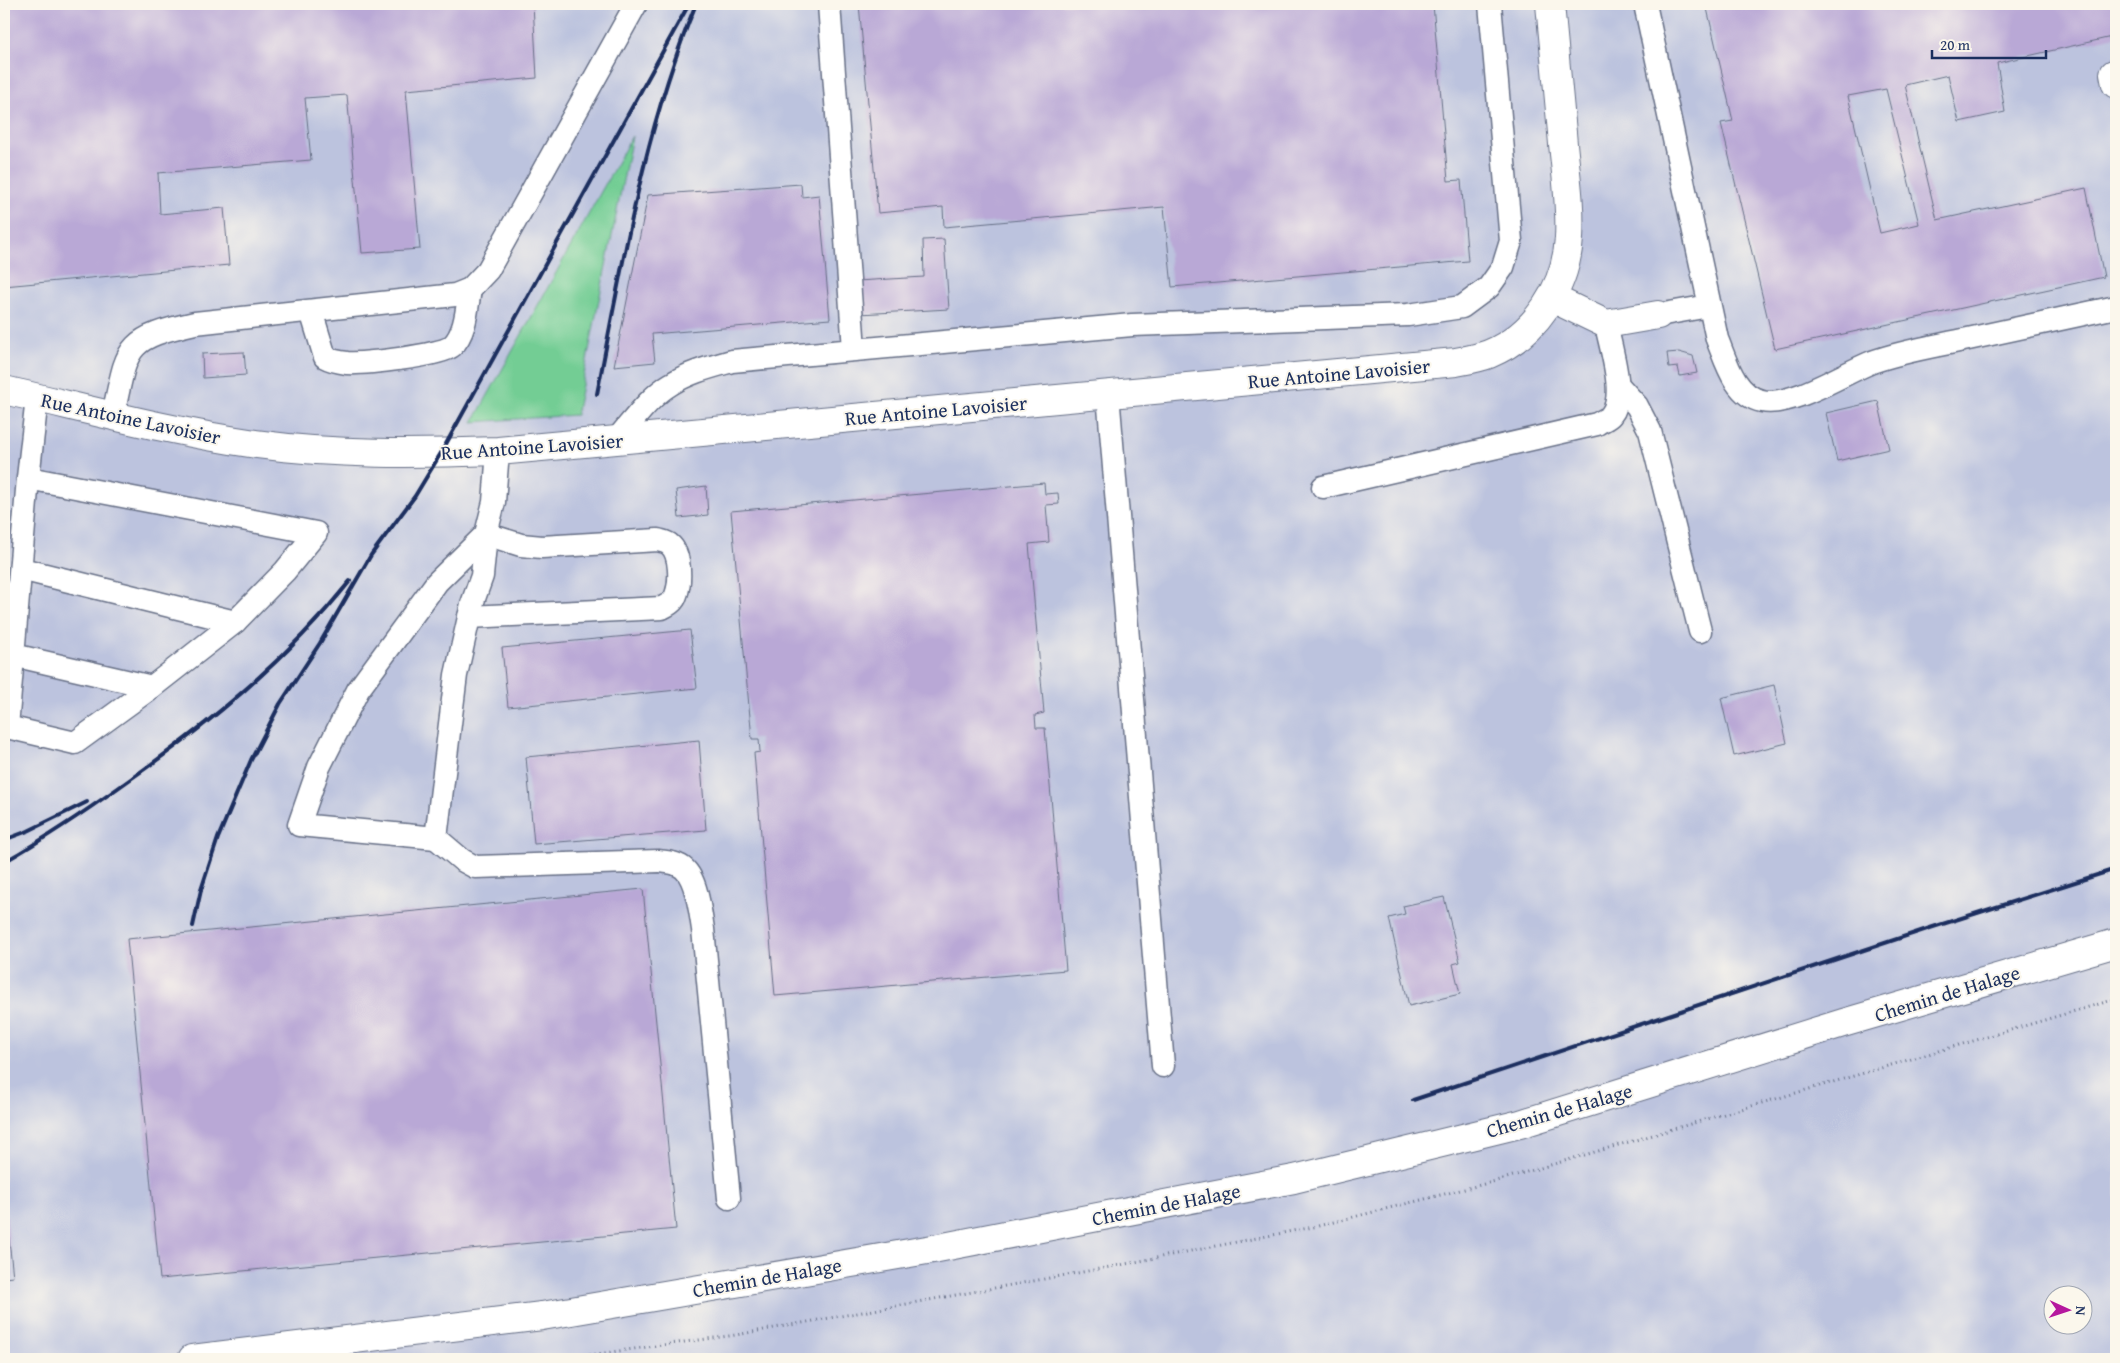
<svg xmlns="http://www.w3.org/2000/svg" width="2120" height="1363" font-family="'Gentium Book Plus',serif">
<rect width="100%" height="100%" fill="#fbf7ec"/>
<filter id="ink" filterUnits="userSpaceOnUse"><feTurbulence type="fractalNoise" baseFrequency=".02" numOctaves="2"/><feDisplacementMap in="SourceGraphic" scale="10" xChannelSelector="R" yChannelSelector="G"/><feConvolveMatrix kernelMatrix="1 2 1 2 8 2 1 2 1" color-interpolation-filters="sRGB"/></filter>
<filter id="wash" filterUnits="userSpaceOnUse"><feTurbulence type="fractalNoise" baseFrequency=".0096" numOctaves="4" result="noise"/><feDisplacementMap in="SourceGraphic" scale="20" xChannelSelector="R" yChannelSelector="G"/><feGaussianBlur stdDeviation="1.12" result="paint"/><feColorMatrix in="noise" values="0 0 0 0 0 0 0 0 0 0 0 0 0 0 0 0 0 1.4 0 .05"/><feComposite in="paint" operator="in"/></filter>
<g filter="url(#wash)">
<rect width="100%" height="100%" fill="#f5e9d2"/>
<path fill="#bcc3de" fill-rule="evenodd" d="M4,4H2116V1359H4ZM2052,1296H2082V1326H2052Z"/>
<polygon fill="#73cd94" stroke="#477e79" points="632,136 576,415 473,422"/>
<g id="blocks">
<g fill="#b9a8d6" fill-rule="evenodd">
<polygon points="4,4 533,4 537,78 406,90 420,249 362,253 347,95 305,98 311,160 158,173 160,214 224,208 229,265 4,286"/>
<polygon points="859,4 1433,4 1448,181 1461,180 1468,261 1172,287 1164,207 944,227 943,207 878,213"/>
<path d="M1706,4H2116V36L1997,63L2005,112L1959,122L1948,75L1905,85L1937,220L2086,188L2104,277L1775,349L1721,123L1733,121ZM1886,89L1919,224L1880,233L1848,96Z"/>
<polygon points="801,184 802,197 819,195 830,319 652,334 655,362 614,366 648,195"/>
<polygon points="944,239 949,309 859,314 857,281 924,277 923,240"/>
<polygon points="244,352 246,375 203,378 202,354"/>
<polygon points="1679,352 1693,356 1697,373 1680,376 1678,367 1669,368 1667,353"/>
<polygon points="1878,401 1889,449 1837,461 1826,413"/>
<polygon points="1044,483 1045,494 1058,493 1059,504 1046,505 1049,542 1029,544 1044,713 1035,715 1036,728 1045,728 1066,970 775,996 754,753 760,752 759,739 752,739 731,511"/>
<polygon points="706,486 708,515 679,518 676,490"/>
<polygon points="690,630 697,688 508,707 502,648"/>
<polygon points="1774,685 1787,743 1734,756 1721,698"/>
<polygon points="699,740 706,830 534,844 526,757"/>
<polygon points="643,889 676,1229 160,1279 127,939"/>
<polygon points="1444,897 1460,962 1453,964 1460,994 1409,1006 1389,918 1405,914 1403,906"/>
<polygon points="5,1202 13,1277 4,1278 4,1203"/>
</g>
</g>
</g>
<g filter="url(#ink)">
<use href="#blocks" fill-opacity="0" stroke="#677087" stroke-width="1"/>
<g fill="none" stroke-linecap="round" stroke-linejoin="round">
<defs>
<g id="service">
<polyline points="829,4 854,349"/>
<path d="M1645,4L1717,339C1726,361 1735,396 1762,401C1792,407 1842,374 1872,362C1902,351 1936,346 1968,339C2017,328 2067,318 2116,307"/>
<path d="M311,311L325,357C332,361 339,362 347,363C363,364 441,356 452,346C466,333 467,307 470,289"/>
<polyline points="1658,315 1709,306"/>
<polyline points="1618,385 1637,406 1650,431 1700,631"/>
<polyline points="1108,394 1163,1066"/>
<path d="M113,415C128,347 123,339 195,323L455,295L470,289L488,270L636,4"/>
<path d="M616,440C633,421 649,397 671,384C690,372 711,367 732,361L1132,325L1408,315L1462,307L1489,287L1503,267L1511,241L1490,4"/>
<polyline points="28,478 316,533 285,571 235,622 152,687 75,743 7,727 28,478 37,398"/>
<path d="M1323,487L1597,424C1601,421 1608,419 1611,415C1627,396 1610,347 1606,324"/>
<polygon points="486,534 482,576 472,604 456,675 436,838 299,825 319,767 358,690 437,582"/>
<polyline points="21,569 235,622"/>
<path d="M469,617L662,608C668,605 674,602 676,595C681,582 681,553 669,544C667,542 661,541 658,540L542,547L521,545L486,534L494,502L498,451"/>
<polyline points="13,655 152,687"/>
<path d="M436,838L462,860L475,867L659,861C665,862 672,862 678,865C697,872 700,912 703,929L729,1198"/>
</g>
<g id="minor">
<polyline points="2114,74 2116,84"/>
<polyline points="1552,298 1606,324 1658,315"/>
<path d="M4,390C87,409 171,432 256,444C336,455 417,454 498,451L1456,362C1467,360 1479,358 1489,354C1535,335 1566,288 1569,238C1571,207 1566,175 1563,144C1559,97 1554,50 1550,4"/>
<polyline points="192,1359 542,1316 933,1249 1294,1179 1520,1124 1843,1023 2116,943"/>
</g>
</defs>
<use href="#service" stroke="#677087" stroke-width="25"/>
<use href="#minor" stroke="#677087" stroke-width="30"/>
<polyline stroke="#677087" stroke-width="3" stroke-dasharray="1 4" stroke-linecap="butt" points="560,1359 736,1335 1110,1267 1318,1226 1496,1181 2116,999"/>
<use href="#service" stroke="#fff" stroke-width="22"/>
<use href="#minor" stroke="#fff" stroke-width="28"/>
<g stroke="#1b2f5e" stroke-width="4">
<path d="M597,394C623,262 644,129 696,4"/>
<polyline points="4,840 28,831 87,802"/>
<path d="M4,862C46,838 86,811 125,783C209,724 286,661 350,581"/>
<polyline points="193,926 201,890 218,838 251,760 280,704 320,643 371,555 415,496 441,453 689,4"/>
<polyline points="1413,1100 1930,928 2116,869"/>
</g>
</g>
</g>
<g text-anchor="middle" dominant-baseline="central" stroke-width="4" stroke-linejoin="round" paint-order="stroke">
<g font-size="20" fill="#1b2f5e" stroke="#fbf7ec">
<text transform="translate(1339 373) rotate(-5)">Rue Antoine Lavoisier</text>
<text transform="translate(936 410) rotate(-5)">Rue Antoine Lavoisier</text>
<text transform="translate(131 418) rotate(12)">Rue Antoine Lavoisier</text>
<text transform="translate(532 446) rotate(-4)">Rue Antoine Lavoisier</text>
<text transform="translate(1947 993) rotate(-17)">Chemin de Halage</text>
<text transform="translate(1559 1110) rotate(-16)">Chemin de Halage</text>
<text transform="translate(1166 1204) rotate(-11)">Chemin de Halage</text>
<text transform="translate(767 1277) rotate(-10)">Chemin de Halage</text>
</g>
</g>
<rect width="2120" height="1363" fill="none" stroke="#fbf7ec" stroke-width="20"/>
<g transform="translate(2068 1310) rotate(93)"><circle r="24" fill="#fbf7ec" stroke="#a1a7b3"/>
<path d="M0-4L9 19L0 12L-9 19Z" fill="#b5179e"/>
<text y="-8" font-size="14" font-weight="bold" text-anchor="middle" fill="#1b2f5e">N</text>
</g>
<path d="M1932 50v8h114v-8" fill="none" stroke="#1b2f5e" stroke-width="2.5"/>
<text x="1940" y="50" font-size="15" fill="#1b2f5e" stroke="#fbf7ec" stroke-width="4" paint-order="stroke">20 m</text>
</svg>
